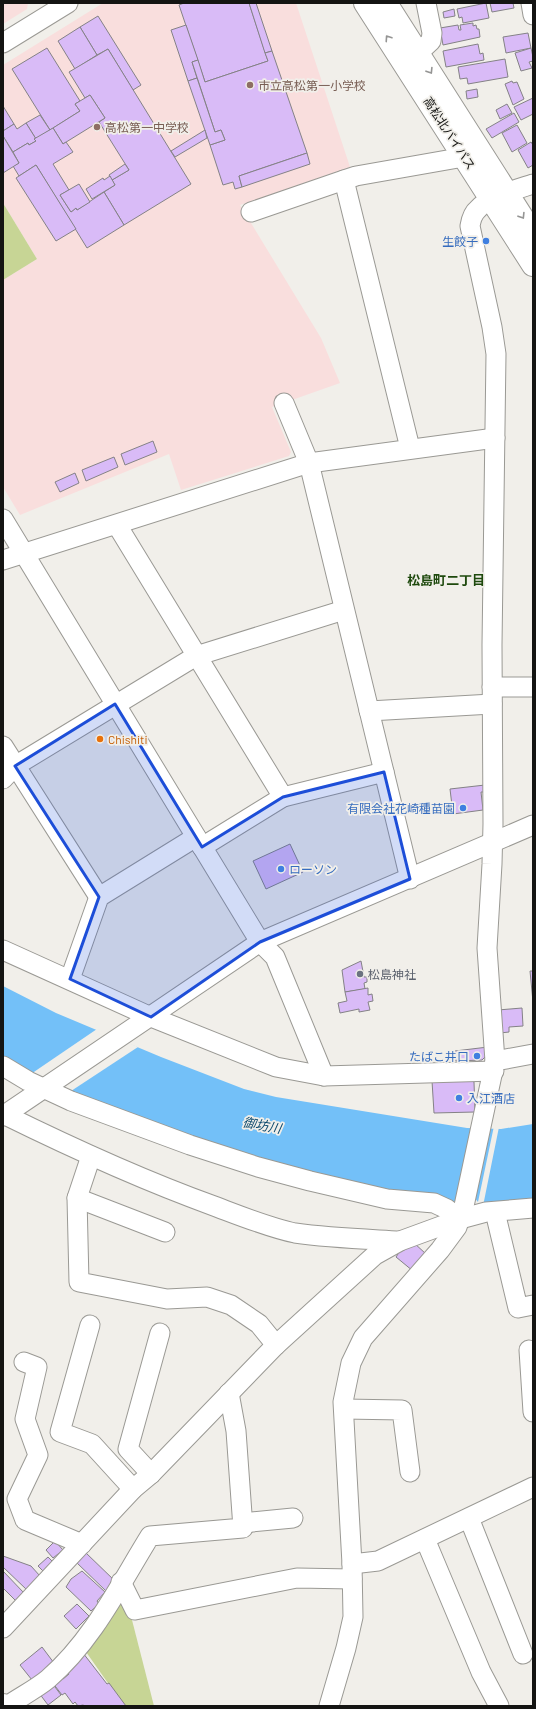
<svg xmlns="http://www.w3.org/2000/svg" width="536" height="1709" font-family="Barlow,'Noto Sans JP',sans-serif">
<rect width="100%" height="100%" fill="#f1efea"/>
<g fill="#f9dedd">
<polygon points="3,3 28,3 27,9 3,24"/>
<polygon points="103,3 296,3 350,167 240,205 321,338 340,383 272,407 291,452 289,456 181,490 169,454 20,515 3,487 3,280 37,259 3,203 3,65"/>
</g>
<g fill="#c7d595">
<polygon points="3,203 37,259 3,280"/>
<polygon points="120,1595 125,1601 132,1620 154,1706 124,1706 84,1649"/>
</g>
<polygon fill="#73c0f8" points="3,986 56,1013 161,1057 244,1089 276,1097 467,1128 501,1129 533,1124 533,1201 489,1206 452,1202 305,1172 210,1147 3,1063"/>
<g fill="#f1efea">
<polygon points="97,1029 138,1047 65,1095 25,1078"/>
<polygon points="494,1126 499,1127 483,1206 452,1204 458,1198 474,1197 478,1202"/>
</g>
<g fill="#d9bbf7" stroke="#848286">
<polygon points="184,3 249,3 268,61 205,82 179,5"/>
<polygon points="249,3 256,3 272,51 265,53"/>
<polygon points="486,3 489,18 463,23 462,17 459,18 457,9"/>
<polygon points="490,3 513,3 514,8 492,12"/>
<polygon points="454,9 455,16 444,18 443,12"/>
<polygon points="98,16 141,85 133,90 108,49 97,55 80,27"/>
<polygon points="473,23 473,26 476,25 477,29 479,29 480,37 443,45 440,28 458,25 459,30 461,30 460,25"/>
<polygon points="186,25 198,60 192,62 197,78 188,81 171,30"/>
<polygon points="80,27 97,55 75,69 58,41"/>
<polygon points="528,33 531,48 506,53 503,37"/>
<polygon points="478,44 480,54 483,53 484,60 446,67 443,51"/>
<polygon points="47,48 80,101 75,104 80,111 50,130 12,69"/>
<polygon points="531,48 533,57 533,61 529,62 532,68 521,71 515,53"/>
<polygon points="108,49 191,184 124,225 104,192 115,185 112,180 129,170 99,122 105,118 90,95 85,98 69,72"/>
<polygon points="272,51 307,153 239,176 242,187 235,189 233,182 223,185 210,145 225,140 221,130 215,132 192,62 198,60 205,82 268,61 265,53"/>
<polygon points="505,59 508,77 468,84 467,78 460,79 458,67"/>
<polygon points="197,78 215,132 221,130 225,140 210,145 188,81"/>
<polygon points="512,81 513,83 517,82 524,99 513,105 505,84"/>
<polygon points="477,89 478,97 467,99 466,91"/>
<polygon points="90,95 105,118 63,144 53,128 80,111 75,104"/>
<polygon points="533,98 533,114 521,120 514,107"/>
<polygon points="507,104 512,113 500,119 496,110"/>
<polygon points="3,106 14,124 3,131"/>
<polygon points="514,113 519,122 492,138 486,129"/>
<polygon points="40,115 50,130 36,139 26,123"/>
<polygon points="26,123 36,139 34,139 36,141 29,145 28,143 13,152 3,136 3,131 14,124 17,129"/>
<polygon points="517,125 527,143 512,152 502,133"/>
<polygon points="53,128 63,144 66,142 73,152 53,164 69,190 60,195 71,212 76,208 77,210 104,192 124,225 87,248 36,165 19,176 13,166 19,163 13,152 28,143 29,145 36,141 34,139"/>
<polygon points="205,130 207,138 175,157 171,151"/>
<polygon points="3,136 19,163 3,173"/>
<polygon points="531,142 533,145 533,165 528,168 518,150"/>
<polygon points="307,153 310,164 242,187 239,176"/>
<polygon points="125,164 129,170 112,180 109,175"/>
<polygon points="36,165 76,229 56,241 16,178"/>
<polygon points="110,176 115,185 92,199 86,189 103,178 104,180"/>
<polygon points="79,184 90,202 77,210 76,208 71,212 60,195"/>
<polygon points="153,441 157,452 125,465 121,454"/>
<polygon points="114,457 118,467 86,481 82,470"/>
<polygon points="75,473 79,483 60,492 55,482"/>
<polygon points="485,785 485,792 481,792 483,810 453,814 450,789"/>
<polygon points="290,844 303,872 266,889 253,861"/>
<polygon points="361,961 364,977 367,977 367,982 364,983 365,989 345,992 342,970"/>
<polygon points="530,971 533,971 533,1002"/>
<polygon points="368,988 368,995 372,994 373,1001 368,1002 370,1010 359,1012 359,1009 340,1013 338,1003 347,1001 345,992"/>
<polygon points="522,1008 523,1026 509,1027 509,1032 500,1033 498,1010"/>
<polygon points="488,1047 489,1053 482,1060 456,1061 455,1051"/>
<polygon points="471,1080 474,1082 475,1112 434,1113 432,1081"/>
<polygon points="413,1242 426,1254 413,1271 396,1257 398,1254 396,1251"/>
<polygon points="55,1541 63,1550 53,1558 46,1550"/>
<polygon points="85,1552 115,1581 107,1592 76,1562"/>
<polygon points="3,1556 31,1566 40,1576 27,1590 3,1567"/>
<polygon points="48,1557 54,1563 44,1572 38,1566"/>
<polygon points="3,1571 24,1593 16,1601 3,1588"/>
<polygon points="82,1571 105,1592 97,1601 99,1604 91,1611 66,1587 71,1579"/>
<polygon points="77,1604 89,1616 76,1629 64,1616"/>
<polygon points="42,1647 54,1663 32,1680 20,1665"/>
<polygon points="83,1653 107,1684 109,1683 126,1706 85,1706 83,1705 78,1706 75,1702 73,1704 65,1693 62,1695 52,1682 60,1676 63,1679 69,1674 65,1669"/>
<polygon points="52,1683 61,1695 48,1705 39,1693"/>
</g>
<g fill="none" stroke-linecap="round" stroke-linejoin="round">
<defs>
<g id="minor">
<polyline points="531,3 533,15"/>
<polyline points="3,43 68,3"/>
<polyline points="418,53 431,41 432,33 426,3"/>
<polyline points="251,212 344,180"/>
<polyline points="284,403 309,463 410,879"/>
<polyline points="410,448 344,180 356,176 464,157"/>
<polyline points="3,519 260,942 275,957 324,1076"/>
<polyline points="117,525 283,797 202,847"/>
<polyline points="3,560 309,463 495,438"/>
<polyline points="492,687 533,687"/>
<polyline points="369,711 492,704"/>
<polyline points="3,746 99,897"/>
<polyline points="3,779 15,766 196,656 344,610"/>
<polyline points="283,797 384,772"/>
<polyline points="3,950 151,1017 276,1067 324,1076 494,1071"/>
<polyline points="70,979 99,897 196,837"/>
<polyline points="495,1061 533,1054"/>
<polyline points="3,1066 28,1081 71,1101 190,1145 258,1167 310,1181 387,1199 434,1203 447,1209 460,1219"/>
<path d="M3,1114C72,1148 142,1180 214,1206C238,1215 270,1228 295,1233C330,1238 365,1239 400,1241"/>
<polyline points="3,1116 260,942 533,825"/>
<polyline points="91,1156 77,1198 79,1282 167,1299 207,1297 231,1305 259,1324 276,1345"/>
<polyline points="77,1198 165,1232"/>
<polyline points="495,1212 518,1308 533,1305"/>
<polyline points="90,1325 60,1432 92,1444 133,1489"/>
<polyline points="529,1350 533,1412"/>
<polyline points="24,1362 37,1367 25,1419 38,1455 17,1499 25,1520 82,1544"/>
<polyline points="344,1409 402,1410 410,1472"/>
<polyline points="151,1474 128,1449 160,1333"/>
<polyline points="469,1518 523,1654"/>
<polyline points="242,1523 293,1518"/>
<polyline points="425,1539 481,1672 499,1706"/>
<polyline points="352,1564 378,1561 533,1487"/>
<polyline points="121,1582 135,1610 297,1578 352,1579"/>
<polyline points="3,1628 133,1489 151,1474 276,1345 375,1255 400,1241 460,1219 486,1212 533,1208"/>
<path d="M7,1706C20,1697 36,1689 48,1679C93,1640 119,1586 150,1536L243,1528L236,1431L229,1393"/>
<path d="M329,1706L346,1648L353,1617L352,1564L343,1402L351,1363L363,1338L440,1250L457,1227L464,1206L495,1061L487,948L492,864L493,824L492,645L496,354L492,327L470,226C471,220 473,213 478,209C488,197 518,189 533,184"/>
</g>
<polyline id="major" points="3,1705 4,1706"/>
<g id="highway">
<polyline points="365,3 533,265"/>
<polyline points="386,3 533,234"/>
</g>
</defs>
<use href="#minor" stroke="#9a9994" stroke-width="21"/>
<use href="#major" stroke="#9a9994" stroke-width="24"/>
<use href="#highway" stroke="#9a9994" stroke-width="24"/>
<use href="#minor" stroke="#fff" stroke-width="19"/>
<use href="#major" stroke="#fff" stroke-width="22"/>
<use href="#highway" stroke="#fff" stroke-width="22"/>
</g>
<defs><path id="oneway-chevron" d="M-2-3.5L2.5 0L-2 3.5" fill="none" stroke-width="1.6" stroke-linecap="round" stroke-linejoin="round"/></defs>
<g stroke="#959594">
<use href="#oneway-chevron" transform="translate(388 38) rotate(-124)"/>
<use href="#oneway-chevron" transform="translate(430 71) rotate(58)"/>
<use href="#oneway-chevron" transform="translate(522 216) rotate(58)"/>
</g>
<path fill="#1d4ed8" fill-opacity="0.2" stroke="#1d4ed8" stroke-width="3" stroke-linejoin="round" d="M115,704L202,847L283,797L384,772L410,879L260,942L151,1017L70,979L99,897L15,766Z"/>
<g fill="#8d6e63" stroke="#f1efea" stroke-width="1.5">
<circle cx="250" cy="85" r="4"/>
<circle cx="97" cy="127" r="4"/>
</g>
<g fill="#3f7fe0" stroke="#f1efea" stroke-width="1.5">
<circle cx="486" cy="241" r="4"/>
<circle cx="463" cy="808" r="4"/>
<circle cx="281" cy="869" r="4"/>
<circle cx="477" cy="1056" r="4"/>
<circle cx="459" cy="1098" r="4"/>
</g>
<circle fill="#e8710a" stroke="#f1efea" stroke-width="1.5" cx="100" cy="739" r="4"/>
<circle fill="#6b7280" stroke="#f1efea" stroke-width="1.5" cx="360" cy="974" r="4"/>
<g text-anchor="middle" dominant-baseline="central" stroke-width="3.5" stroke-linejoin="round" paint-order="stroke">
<g font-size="12" fill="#785e54" stroke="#f1efea" text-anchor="start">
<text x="258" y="85">市立高松第一小学校</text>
<text x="105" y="127">高松第一中学校</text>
</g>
<g font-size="12" fill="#141412" stroke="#f1efea">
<text transform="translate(450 133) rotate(57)">高松北バイパス</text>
</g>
<g font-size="12" fill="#366cbe" stroke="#f1efea" text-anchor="end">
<text x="478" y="241">生餃子</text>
<text x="455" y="808">有限会社花崎種苗園</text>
<text x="289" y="869" text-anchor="start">ローソン</text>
<text x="469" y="1056">たばこ井口</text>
<text x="467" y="1098" text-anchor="start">入江酒店</text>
</g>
<g font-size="12" fill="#c56008" stroke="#f1efea" text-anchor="start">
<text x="108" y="739">Chishiti</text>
</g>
<g font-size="12" fill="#5b616d" stroke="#f1efea" text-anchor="start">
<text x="368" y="974">松島神社</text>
</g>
<g font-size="13" font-weight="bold" fill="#1e490d" stroke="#f1efea">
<text x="446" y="580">松島町二丁目</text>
</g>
<g font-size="13" font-style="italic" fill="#0c496d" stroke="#f1efea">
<text transform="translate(262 1125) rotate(10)">御坊川</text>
</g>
</g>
<rect width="536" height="1709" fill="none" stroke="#141412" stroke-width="8"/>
</svg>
